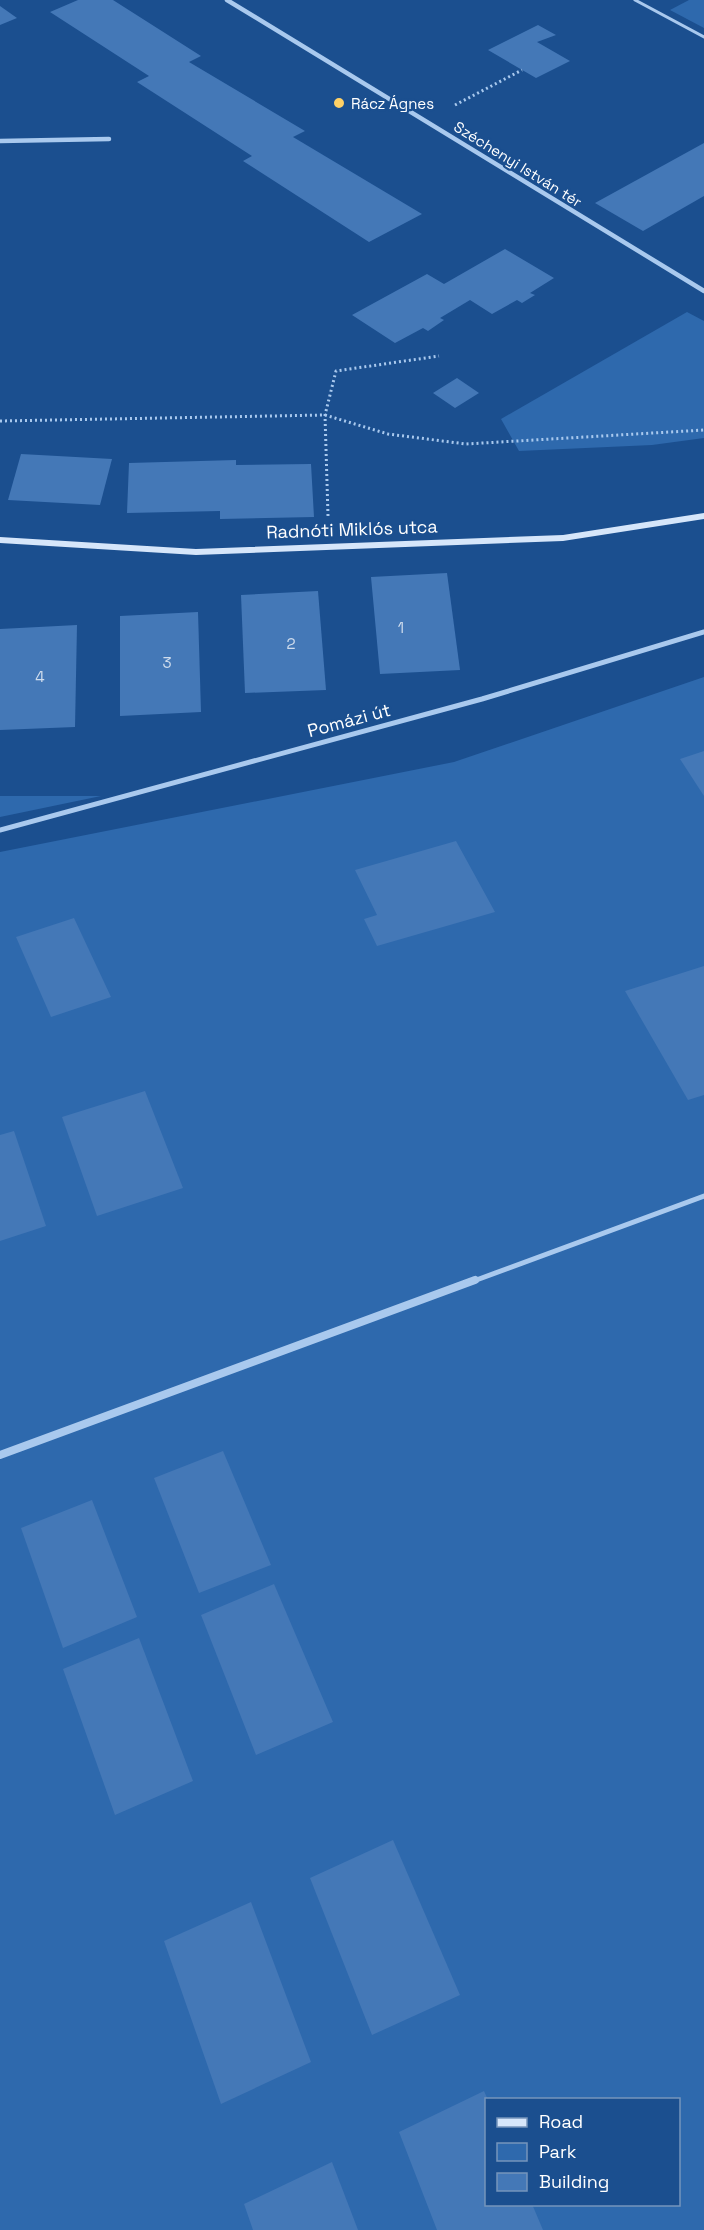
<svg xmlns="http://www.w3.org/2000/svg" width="704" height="2230" font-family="'Space Grotesk',sans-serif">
<rect width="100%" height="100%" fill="#1b4f8f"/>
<g fill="#2e69ad" fill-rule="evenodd">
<polygon points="689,0 704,0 704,28 670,10"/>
<polygon points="687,312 704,321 704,438 652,445 519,451 501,419"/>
<path d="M704,677V2230H0V852L454,762ZM486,2100H678V2204H486Z"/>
<polygon points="0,796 101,796 0,817"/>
</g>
<g fill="#4478b7">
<polygon points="78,0 113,0 201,56 189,62 305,131 293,137 422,214 369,242 243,161 252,156 137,82 149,76 50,12"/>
<polygon points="0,6 17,18 0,25"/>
<polygon points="538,25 556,35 537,42 570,61 536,78 488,50"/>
<polygon points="704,143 704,196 643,231 595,203"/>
<polygon points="505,249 554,278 530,293 535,295 522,303 517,300 492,314 470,300 440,318 444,320 428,331 423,328 395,343 352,315 427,274 444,284"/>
<polygon points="457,378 479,393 455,408 433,393"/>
<polygon points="21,454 112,459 100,505 8,500"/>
<polygon points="236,460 236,465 311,464 314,517 220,519 220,511 127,513 129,463"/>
<polygon points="447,573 460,670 380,674 371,577"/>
<polygon points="318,591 326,690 245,693 241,595"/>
<polygon points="198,612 201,712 120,716 120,616"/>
<polygon points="77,625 75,727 0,730 0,629"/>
<polygon points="704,751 704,796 680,759"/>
<polygon points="456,841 495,912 377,946 364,919 377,915 355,870"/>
<polygon points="74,918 111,997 51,1017 16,937"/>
<polygon points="704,966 704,1095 688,1100 625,991"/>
<polygon points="145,1091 183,1188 97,1216 62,1117"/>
<polygon points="14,1131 46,1226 0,1241 0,1135"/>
<polygon points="223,1451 271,1565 199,1593 154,1478"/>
<polygon points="92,1500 137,1617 63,1648 21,1528"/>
<polygon points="274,1584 333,1722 256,1755 201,1615"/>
<polygon points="139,1638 193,1781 115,1815 63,1669"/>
<polygon points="393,1840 460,1995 372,2035 310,1878"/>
<polygon points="251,1902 311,2062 221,2104 164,1941"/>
<polygon points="484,2091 488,2100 486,2204 532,2204 543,2230 437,2230 399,2132"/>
<polygon points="332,2162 358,2230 253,2230 244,2204"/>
</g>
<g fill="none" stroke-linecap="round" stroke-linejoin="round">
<g stroke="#a9c9ee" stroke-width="3" stroke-dasharray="2 3" stroke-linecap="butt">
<polyline points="455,105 522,70"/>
<polyline points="0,421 325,415 388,434 466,444 704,430"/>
<polyline points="328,516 325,415 336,371 439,356"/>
</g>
<polyline stroke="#a9c9ee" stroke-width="3" points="635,0 704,37"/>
<g stroke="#a9c9ee" stroke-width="4.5">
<polyline points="227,0 704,291"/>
<polyline points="0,141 109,139"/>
</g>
<g stroke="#a9c9ee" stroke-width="5">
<polyline points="0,830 482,699 704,632"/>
<polyline points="471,1282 704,1196"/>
</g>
<polyline stroke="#a9c9ee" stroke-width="8" points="0,1455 475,1280"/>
<polygon fill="#d6e6fa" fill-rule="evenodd" points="704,513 704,519 563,541 196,555 0,543 0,537 196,549 563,535"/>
</g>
<circle fill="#ffd166" stroke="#1b4f8f" stroke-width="2" cx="339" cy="103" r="6"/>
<g text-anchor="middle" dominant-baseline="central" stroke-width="4.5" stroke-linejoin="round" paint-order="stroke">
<g font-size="15" fill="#fff" stroke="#1b4f8f" text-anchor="start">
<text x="351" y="103">Rácz Ágnes</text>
</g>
<g font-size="15" fill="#fff" stroke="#1b4f8f">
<text transform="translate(518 164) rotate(32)">Széchenyi István tér</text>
</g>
<g font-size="15" fill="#d0dded">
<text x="401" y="627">1</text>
<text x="291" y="643">2</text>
<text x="167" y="662">3</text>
<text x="40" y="676">4</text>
</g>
<g font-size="18" fill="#fff" stroke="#1b4f8f">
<text transform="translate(352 529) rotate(-2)">Radnóti Miklós utca</text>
<text transform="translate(349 720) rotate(-15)">Pomázi út</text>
</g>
</g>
<rect x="485" y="2098" width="195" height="108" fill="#1b4f8f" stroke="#7695bc" stroke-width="1.5"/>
<rect x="497" y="2118" width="30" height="9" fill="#d6e6fa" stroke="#7695bc" stroke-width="1.5"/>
<text x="539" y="2128" font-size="18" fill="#ffffff">Road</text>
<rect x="497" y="2143" width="30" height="18" fill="#2e69ad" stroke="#7695bc" stroke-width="1.5"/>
<text x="539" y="2158" font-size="18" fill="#ffffff">Park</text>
<rect x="497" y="2173" width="30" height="18" fill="#4478b7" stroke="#7695bc" stroke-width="1.5"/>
<text x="539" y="2188" font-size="18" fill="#ffffff">Building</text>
</svg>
